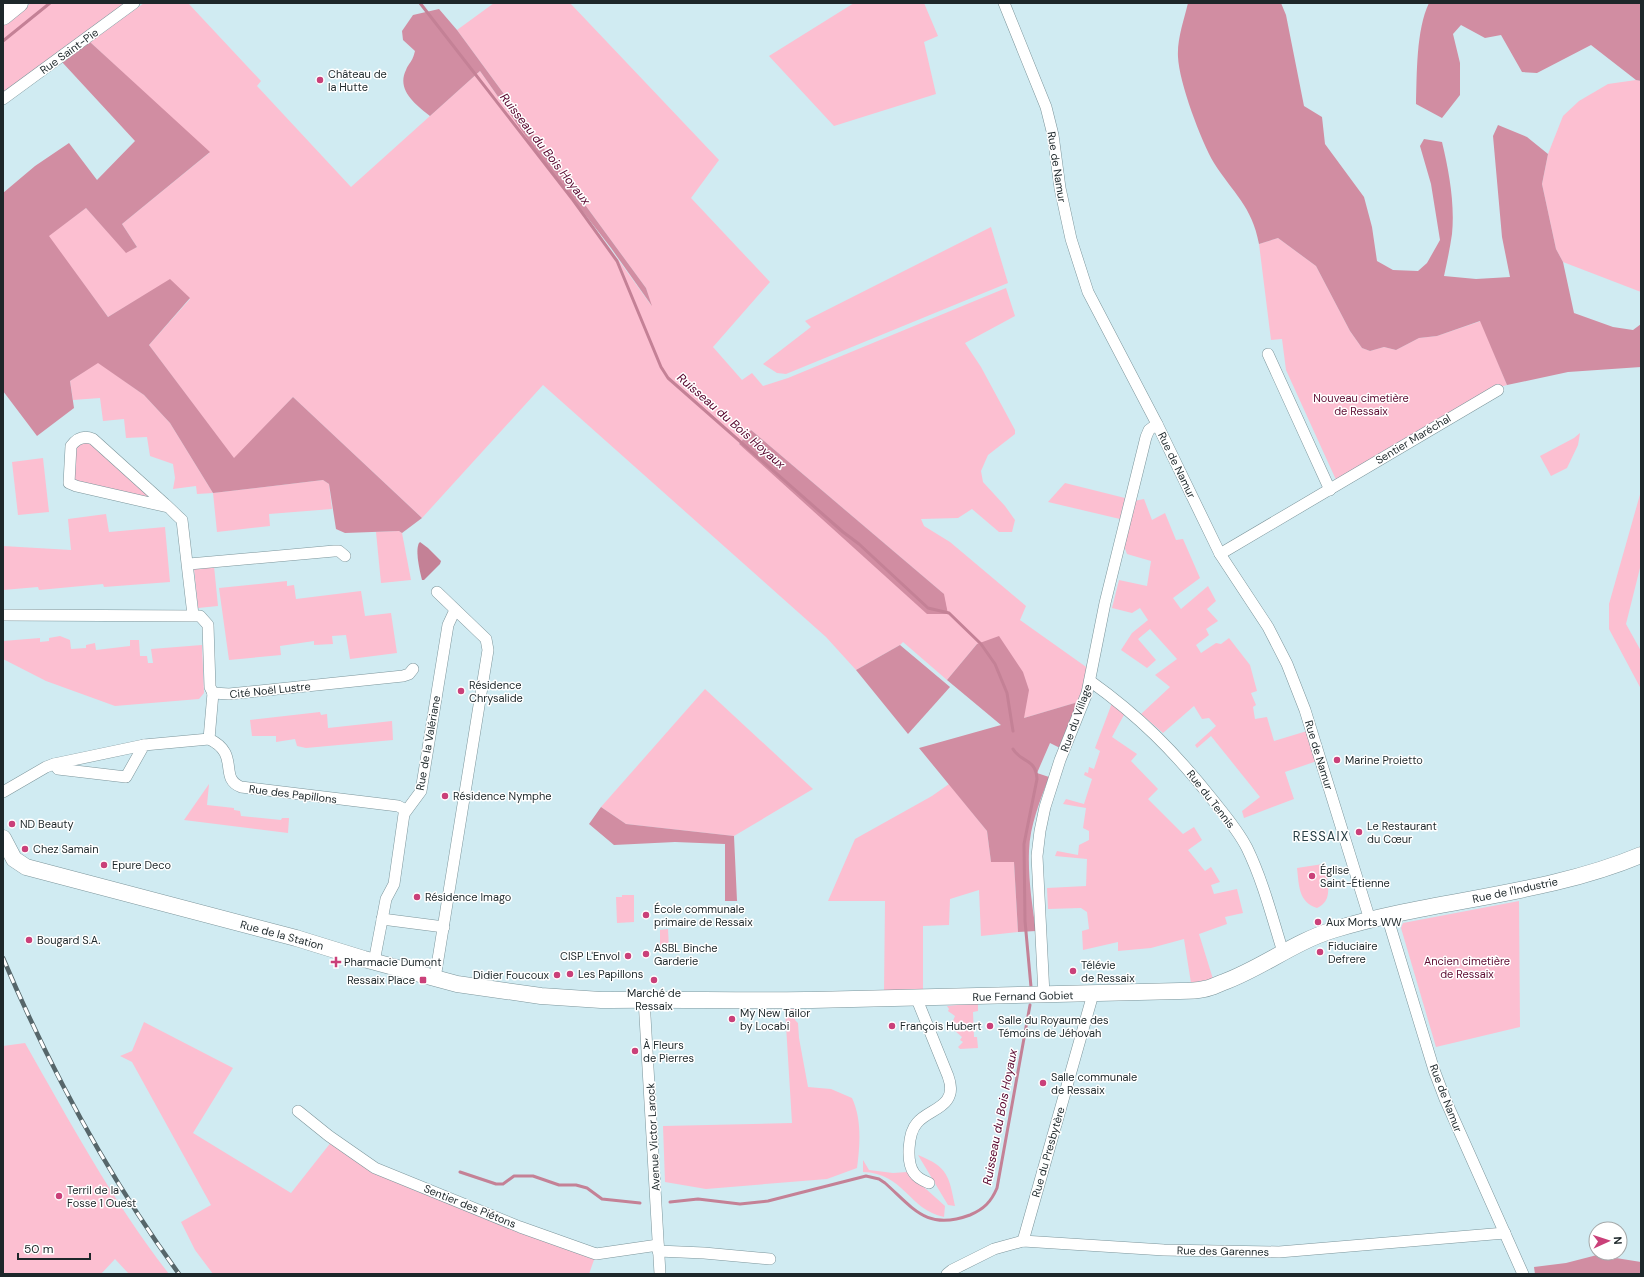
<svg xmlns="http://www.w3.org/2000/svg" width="1644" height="1277" font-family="'DM Sans',sans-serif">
<rect width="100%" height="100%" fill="#d0ebf2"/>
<g fill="#fcbfd1" fill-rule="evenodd">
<polygon points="31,3 128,3 3,94 3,26"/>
<path d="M144,3H188L261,81L257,86L351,187L480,71C535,150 595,226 651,305L646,288L457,30L494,3H570L719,160L691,198L770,282L713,347L742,380L752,373L763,386L788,378L1006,288L1015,316L965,343L981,367L1015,430V434L988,455L981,471L983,482L1005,506L1015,520L1012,532H999L972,509L958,518L921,519L924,526L950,542L1026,606L1020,620L1089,669L1088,679L1078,702L1024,718L977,644L947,680L903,642L900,645L856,670L826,637L543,385L422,518L293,397L234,459L149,345L190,299L170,280L108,317L48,236L86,208L126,252L137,247L122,224L209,153L90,42ZM751,430L944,594L739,444Z"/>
<polygon points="854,3 924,3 938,36 924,42 936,94 834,126 769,56"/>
<polygon points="1636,80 1641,81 1641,292 1563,262 1556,249 1542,184 1548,154 1563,116 1579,101 1608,84"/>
<polygon points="991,227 1008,283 786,374 777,373 763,364 811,327 805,321"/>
<polygon points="1278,238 1316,266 1350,331 1362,348 1370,351 1384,347 1396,350 1419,338 1437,336 1481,321 1507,385 1493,389 1337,482 1286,370 1282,339 1271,340 1259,244"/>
<polygon points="98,362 144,395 170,423 213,493 323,480 329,484 332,509 269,514 270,526 217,532 213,493 197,494 196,486 173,489 175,478 173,464 150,456 147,437 126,438 124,419 103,421 100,398 73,400 70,381"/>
<polygon points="1580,433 1578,445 1567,468 1551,476 1540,456 1574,438"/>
<polygon points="89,441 158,501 76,482 72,477 73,455 78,444"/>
<polygon points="43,458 49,512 18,515 12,462"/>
<polygon points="1065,483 1125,498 1120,519 1048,502"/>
<polygon points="1641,491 1641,564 1626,624 1641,651 1641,689 1609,629 1609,604"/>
<polygon points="1144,499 1152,520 1165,513 1176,540 1183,539 1200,578 1173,598 1181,609 1208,586 1216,601 1207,609 1218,621 1206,629 1209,635 1196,645 1201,653 1216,643 1221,644 1229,638 1250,665 1257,691 1251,693 1256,705 1253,707 1255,719 1267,717 1274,741 1307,731 1317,761 1285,772 1294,799 1244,818 1242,811 1260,797 1211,736 1197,748 1195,745 1216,726 1209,718 1202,719 1194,706 1163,733 1141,714 1170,687 1155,675 1177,659 1150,629 1138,639 1156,660 1147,668 1121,650 1132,633 1148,620 1140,608 1132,613 1112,608 1119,580 1147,586 1151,561 1127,554 1124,546 1134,501"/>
<polygon points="106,514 109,532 165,527 170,582 104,587 103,584 39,590 38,587 3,590 3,546 71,550 68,519"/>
<polygon points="399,531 402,533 411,580 381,583 376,532"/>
<polygon points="214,566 218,606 198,608 194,568"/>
<polygon points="287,581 287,586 294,585 296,599 361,591 365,616 391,613 397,653 350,659 346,635 332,636 333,644 314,645 314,641 280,646 281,655 229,660 219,588"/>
<polygon points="60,636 70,640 71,649 86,648 86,645 95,643 96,650 130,646 130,640 139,640 140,656 147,656 148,663 153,663 151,649 202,645 204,693 199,699 115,706 46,681 3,659 3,641 40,638 40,642 49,641 49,638"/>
<polygon points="705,689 813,789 734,836 626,824 601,807"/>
<polygon points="1112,703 1125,713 1112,737 1137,754 1131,761 1158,789 1148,799 1183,834 1194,827 1202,840 1188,850 1205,871 1211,867 1220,882 1211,885 1214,894 1237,889 1243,913 1225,917 1227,924 1199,934 1213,979 1191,983 1184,939 1151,948 1118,951 1118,942 1083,950 1082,931 1089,929 1087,912 1081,908 1048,909 1047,888 1086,886 1087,859 1055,856 1057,851 1078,855 1079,845 1089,840 1089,831 1083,828 1086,808 1063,804 1066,799 1084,804 1092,779 1084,775 1085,772 1088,773 1089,767 1094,769 1100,751 1095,748"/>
<polygon points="320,712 321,715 327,714 328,728 392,721 393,740 306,748 297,746 295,739 276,742 276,736 252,736 250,720"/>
<polygon points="209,784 207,805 234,808 234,810 240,811 241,816 281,820 282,818 289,818 288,833 184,820"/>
<polygon points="949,784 987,831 991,862 1014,862 1018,932 981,936 979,890 950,899 949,925 923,926 923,990 884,991 885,901 828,901 855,839 932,796"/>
<path d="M1323,864L1326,868C1327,884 1334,900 1317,908C1298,902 1299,884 1297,868Z"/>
<polygon points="622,895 634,895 634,922 617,923 616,897 622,897"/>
<polygon points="1519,901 1520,1027 1436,1047 1401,928 1403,923"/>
<polygon points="668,929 669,948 660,948 660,930"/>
<polygon points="978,1003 978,1011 973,1012 974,1037 977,1037 978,1048 960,1049 958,1047 963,1042 960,1040 962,1037 954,1030 956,1027 952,1023 955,1016 948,1011 949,1009 947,1006"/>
<path d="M785,1009H795V1020L798,1023L799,1038L808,1087L831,1089L852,1098C862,1119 860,1146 857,1168L827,1179L706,1189L665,1182L663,1126L792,1123Z"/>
<polygon points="144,1022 233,1068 193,1133 291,1193 332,1141 410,1184 411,1189 595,1257 589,1274 213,1274 195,1250 181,1222 211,1205 132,1062 120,1056 132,1051"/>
<path d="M25,1043C70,1122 113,1202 169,1274H129L115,1259L101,1274H3V1046Z"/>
<path d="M918,1155C948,1167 949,1176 955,1206L948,1205Z"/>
<path d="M863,1160L869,1170L893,1173L907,1172L945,1206L944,1217C909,1210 904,1173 863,1172Z"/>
</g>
<g fill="#d18da2">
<path d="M1188,3H1281L1286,15L1304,106L1322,117L1325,144L1364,197L1372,227L1377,261L1393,270L1418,271L1427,263L1440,240L1431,184L1420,146L1424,139L1442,142C1449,171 1455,204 1452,234C1450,248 1447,262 1444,276L1476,279L1510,277L1502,237L1493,136L1498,125L1527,137L1548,154L1542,184L1556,249L1563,262L1574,313L1613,327L1633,330L1641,324V367L1568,372L1507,385L1480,321L1437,336L1419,338L1396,350L1384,347L1370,351L1362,348L1350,331L1316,266L1278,238L1259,244C1252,206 1233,193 1214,163C1201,141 1179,82 1178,57C1177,39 1184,20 1188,3Z"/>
<path d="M1429,3H1641V81L1636,80L1591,45L1537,73L1522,72L1501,35L1485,38L1461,25L1453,34L1460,63V95L1442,118L1416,104C1417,74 1416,30 1429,3Z"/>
<path d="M439,9L457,30L646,288L652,306L611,248L536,151L480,71L430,116C416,105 396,90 406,70C410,61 412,63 415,51L403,40L402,31L413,15Z"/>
<polygon points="90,42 210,152 122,224 137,247 126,253 86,208 49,236 108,317 170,279 190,298 149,345 234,458 293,397 422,518 402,533 399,531 345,533 336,529 329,484 323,480 213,493 170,423 144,395 98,363 70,381 74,408 37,436 3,391 3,193 35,166 69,143 97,180 135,141 62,62"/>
<polygon points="751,430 944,594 948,614 927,614 739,444"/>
<path d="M999,636L1023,672L1029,690L1024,718L1078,702L1060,748L1050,743L1037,773L1049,777C1040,801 1030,825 1029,851C1028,878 1032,904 1036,931L1018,932L1014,862H991L987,831L919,748L1001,725L947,680L977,644Z"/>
<polygon points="900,645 950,687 908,734 856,670"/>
<polygon points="601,807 626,824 734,836 737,901 725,901 725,844 675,842 614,845 589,824"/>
<polygon points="1597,1255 1641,1262 1641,1274 1535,1274 1534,1267 1566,1263"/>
</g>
<path fill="#c48196" d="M420,542L428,548L441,561L440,564L424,580H422C420,572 414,547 420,542Z"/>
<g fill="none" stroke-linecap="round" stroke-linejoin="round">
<g stroke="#c48196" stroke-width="3">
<polyline points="420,3 573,200 617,261 661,367 668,378 843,532 859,544 928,608 949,613 981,644 995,664 1007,693 1013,731"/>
<polyline points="3,41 50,3"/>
<path d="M1013,749C1021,763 1036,758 1037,779L1024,844L1025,921L1031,987"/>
<polyline points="460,1172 496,1184 503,1184 514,1176 533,1176 559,1185 576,1185 587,1188 602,1199 640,1203"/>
<path d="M670,1202L698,1199L740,1204L768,1201L866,1176L879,1179L885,1183C914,1209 927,1231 970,1215C984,1209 991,1202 997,1188L1030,1005"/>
</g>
<defs>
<g id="street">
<polyline points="1004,3 1046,107 1053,135 1060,188 1071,239 1088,292 1157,424 1220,554 1268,627 1287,664 1305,710 1370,920"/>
<polyline points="3,99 134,3"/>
<polyline points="1268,354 1330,490"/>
<path d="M168,507L76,486L69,483L71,446C77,438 84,435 93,439L165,504C171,509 176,515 182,520L193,615"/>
<polyline points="1220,554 1498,390"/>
<polyline points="189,564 334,551 339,551 345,556"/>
<polyline points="3,615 200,616 208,625 210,687 213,693"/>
<path d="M1090,681C1139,716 1174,751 1212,799C1224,814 1238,830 1247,848C1263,881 1272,917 1283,952"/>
<polyline points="213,693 229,694 403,676 409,674 413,669"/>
<polyline points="209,739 213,693"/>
<polyline points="54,764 144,745"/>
<path d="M3,792L46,767L54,764L58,769L126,777L144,745L209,739C241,754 218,778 241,787L398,806L406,810"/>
<polyline points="1387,916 1434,1070 1445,1099 1523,1274"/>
<polyline points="382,919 444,927"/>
<polyline points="374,962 386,899 394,884 404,814 421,791 448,625 455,610"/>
<polyline points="435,978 488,650 486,639 437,592"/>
<polyline points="1044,995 1037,856 1040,831 1045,807 1060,760 1087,693 1105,603 1146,437 1149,430 1157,424"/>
<path d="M916,997L948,1076C951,1084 952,1093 947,1100C940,1110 925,1113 917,1123C908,1133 906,1162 914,1173C918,1179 924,1181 929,1183"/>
<polyline points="644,999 660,1274"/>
<polyline points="298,1111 329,1136 375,1168 520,1227 596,1254 658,1245"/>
<polyline points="1023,1241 1093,994"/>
<polyline points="658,1251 704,1253 770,1259"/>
<polyline points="947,1274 952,1270 994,1249 1023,1241 1164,1250 1279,1252 1505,1233"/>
</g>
<path id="secondary" d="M3,838L14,859L26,867L296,938L364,959L457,984L541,996L601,1000C670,999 738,1001 806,1000C931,998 1056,995 1180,991C1188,991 1196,991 1204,989C1211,988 1218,984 1224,982C1262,968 1294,942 1333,930C1434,899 1543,896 1641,855"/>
<polyline id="primary" points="3,16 19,3"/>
</defs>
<use href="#street" stroke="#7c959b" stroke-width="12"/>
<use href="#secondary" stroke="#7c959b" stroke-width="17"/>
<use href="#primary" stroke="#7c959b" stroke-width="19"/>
<use href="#street" stroke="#fff" stroke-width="11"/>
<use href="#secondary" stroke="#fff" stroke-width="16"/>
<use href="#primary" stroke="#fff" stroke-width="18"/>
<defs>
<path id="rail" d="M3,958C50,1069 108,1176 179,1274"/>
</defs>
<use href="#rail" stroke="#56666a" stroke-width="4.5"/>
<use href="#rail" stroke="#fff" stroke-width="3" stroke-dasharray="9" stroke-linecap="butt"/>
</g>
<g fill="#ca4079" stroke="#fff" stroke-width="1.5">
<circle cx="320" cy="80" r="4"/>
<circle cx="461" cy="691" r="4"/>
<circle cx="1337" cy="760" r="4"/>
<circle cx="445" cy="796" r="4"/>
<circle cx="12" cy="824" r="4"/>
<circle cx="1359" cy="832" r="4"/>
<circle cx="25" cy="849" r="4"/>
<circle cx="104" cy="865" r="4"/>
<circle cx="1312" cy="876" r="4"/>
<circle cx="417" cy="897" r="4"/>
<circle cx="646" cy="915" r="4"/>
<circle cx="1318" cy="922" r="4"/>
<circle cx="29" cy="940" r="4"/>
<circle cx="1320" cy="952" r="4"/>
<circle cx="646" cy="954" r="4"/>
<circle cx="628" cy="956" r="4"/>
<path d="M334 956h4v4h4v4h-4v4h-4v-4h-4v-4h4z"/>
<circle cx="1073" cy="971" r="4"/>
<circle cx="570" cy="974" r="4"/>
<circle cx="557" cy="975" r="4"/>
<rect x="419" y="976" width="8" height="8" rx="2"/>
<circle cx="654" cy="980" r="4"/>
<circle cx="732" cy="1019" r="4"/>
<circle cx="892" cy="1026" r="4"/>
<circle cx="990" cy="1026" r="4"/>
<circle cx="635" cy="1051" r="4"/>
<circle cx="1043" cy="1083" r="4"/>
<circle cx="59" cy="1196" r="4"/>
</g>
<g text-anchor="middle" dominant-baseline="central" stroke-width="3" stroke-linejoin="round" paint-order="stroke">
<g font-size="11" fill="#1d272a" stroke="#fff">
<text transform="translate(69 51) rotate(-36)">Rue Saint-Pie</text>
<text transform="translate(1057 167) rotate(81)">Rue de Namur</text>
<text transform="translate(1413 439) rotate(-31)">Sentier Maréchal</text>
<text transform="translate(1177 465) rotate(64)">Rue de Namur</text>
<text transform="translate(270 690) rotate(-6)">Cité Noël Lustre</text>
<text transform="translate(1076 718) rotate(-70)">Rue du Village</text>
<text transform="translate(428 743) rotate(-80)">Rue de la Valériane</text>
<text transform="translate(1319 755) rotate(73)">Rue de Namur</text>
<text transform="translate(293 794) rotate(7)">Rue des Papillons</text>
<text transform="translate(1211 799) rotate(52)">Rue du Tennis</text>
<text transform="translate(1515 890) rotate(-12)">Rue de l'Industrie</text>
<text transform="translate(282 935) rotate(15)">Rue de la Station</text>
<text transform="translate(1023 996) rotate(-1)">Rue Fernand Gobiet</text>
<text transform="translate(1446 1098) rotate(69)">Rue de Namur</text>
<text transform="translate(653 1137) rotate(-93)">Avenue Victor Larock</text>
<text transform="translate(1048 1152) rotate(-74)">Rue du Presbytère</text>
<text transform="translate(470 1206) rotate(22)">Sentier des Piétons</text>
<text transform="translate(1223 1251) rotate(1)">Rue des Garennes</text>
</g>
<g font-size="11" fill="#1d272a" stroke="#fff" text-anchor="start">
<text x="328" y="74">Château de<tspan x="328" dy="13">la Hutte</tspan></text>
<text x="469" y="685">Résidence<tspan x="469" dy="13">Chrysalide</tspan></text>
<text x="1345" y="760">Marine Proietto</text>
<text x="453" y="796">Résidence Nymphe</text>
<text x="20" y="824">ND Beauty</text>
<text x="1367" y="826">Le Restaurant<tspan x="1367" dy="13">du Cœur</tspan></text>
<text x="33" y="849">Chez Samain</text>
<text x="112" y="865">Epure Deco</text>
<text x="1320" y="870">Église<tspan x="1320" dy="13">Saint-Étienne</tspan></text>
<text x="425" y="897">Résidence Imago</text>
<text x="654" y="909">École communale<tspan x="654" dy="13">primaire de Ressaix</tspan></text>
<text x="1326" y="922">Aux Morts WW</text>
<text x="37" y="940">Bougard S.A.</text>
<text x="1328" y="946">Fiduciaire<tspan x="1328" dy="13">Defrere</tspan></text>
<text x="654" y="948">ASBL Binche<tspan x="654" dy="13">Garderie</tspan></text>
<text x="620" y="956" text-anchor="end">CISP L'Envol</text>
<text x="344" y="962">Pharmacie Dumont</text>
<text x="1081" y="965">Télévie<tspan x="1081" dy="13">de Ressaix</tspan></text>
<text x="578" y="974">Les Papillons</text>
<text x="549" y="975" text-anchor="end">Didier Foucoux</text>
<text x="415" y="980" text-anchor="end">Ressaix Place</text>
<text x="654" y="993" text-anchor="middle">Marché de<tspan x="654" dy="13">Ressaix</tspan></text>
<text x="740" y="1013">My New Tailor<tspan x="740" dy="13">by Locabi</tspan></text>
<text x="998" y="1020">Salle du Royaume des<tspan x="998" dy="13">Témoins de Jéhovah</tspan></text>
<text x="900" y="1026">François Hubert</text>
<text x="643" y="1045">À Fleurs<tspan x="643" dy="13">de Pierres</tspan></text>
<text x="1051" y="1077">Salle communale<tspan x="1051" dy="13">de Ressaix</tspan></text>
<text x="67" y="1190">Terril de la<tspan x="67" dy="13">Fosse 1 Ouest</tspan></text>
</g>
<g font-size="11" fill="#5d0b31" stroke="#fff">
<text x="1361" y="398">Nouveau cimetière<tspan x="1361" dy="13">de Ressaix</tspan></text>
<text x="1467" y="961">Ancien cimetière<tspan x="1467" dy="13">de Ressaix</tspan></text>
</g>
<g font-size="12" font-style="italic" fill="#57042c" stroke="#fff">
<text transform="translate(545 149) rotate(52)">Ruisseau du Bois Hoyaux</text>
<text transform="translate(731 421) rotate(41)">Ruisseau du Bois Hoyaux</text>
<text transform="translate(1000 1117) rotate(-79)">Ruisseau du Bois Hoyaux</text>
</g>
<g font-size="13" letter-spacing="1" fill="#263d43" stroke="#fff">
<text x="1321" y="836">RESSAIX</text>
</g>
</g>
<rect width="1644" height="1277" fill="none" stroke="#1d272a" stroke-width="8"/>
<g transform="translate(1608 1241) rotate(87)"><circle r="19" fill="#ffffff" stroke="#a5a9aa"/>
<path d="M0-3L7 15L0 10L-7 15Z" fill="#ca4079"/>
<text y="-6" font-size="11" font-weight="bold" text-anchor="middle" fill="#1d272a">N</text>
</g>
<path d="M18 1253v6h72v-6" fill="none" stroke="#1d272a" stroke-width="2"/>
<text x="24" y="1253" font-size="12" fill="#1d272a" stroke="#ffffff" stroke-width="3" paint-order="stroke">50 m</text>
</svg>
